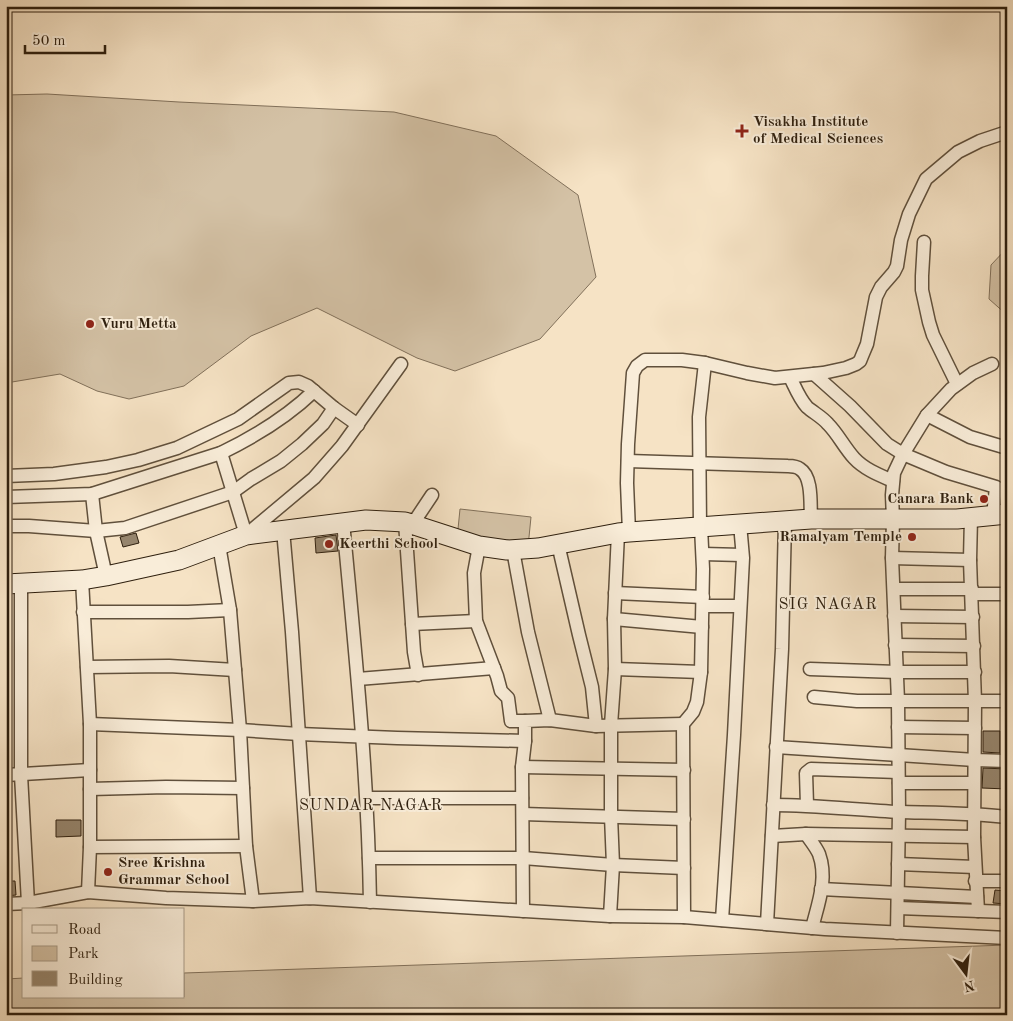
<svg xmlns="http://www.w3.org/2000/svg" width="1013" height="1021" font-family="'Old Standard TT',serif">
<rect width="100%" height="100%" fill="#f6e3c5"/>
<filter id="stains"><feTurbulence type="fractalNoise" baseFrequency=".004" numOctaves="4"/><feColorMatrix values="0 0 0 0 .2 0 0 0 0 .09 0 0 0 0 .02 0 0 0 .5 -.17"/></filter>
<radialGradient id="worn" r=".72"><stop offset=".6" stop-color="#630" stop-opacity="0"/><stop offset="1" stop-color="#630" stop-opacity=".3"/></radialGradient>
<g fill="#d4c2a6" stroke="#81705a">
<polygon points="47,94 179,102 394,112 496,136 578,195 596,277 540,339 455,371 417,358 317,308 251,336 184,386 129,399 97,391 60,374 6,383 6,95"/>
<polygon points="1007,248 1007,315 989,299 991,265"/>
<polygon points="460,509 531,517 528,547 457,539"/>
<polygon points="1007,945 1007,1015 6,1015 6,979 24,978 24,997 184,997 184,973"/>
</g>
<g fill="#96856d" stroke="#2e1f0e">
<polygon points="136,533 139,543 123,547 120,537"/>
<polygon points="336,535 338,551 316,553 315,538"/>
<polygon points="983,731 1000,731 1000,753 983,752"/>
<polygon points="983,768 1007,769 1007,789 982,788"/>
<polygon points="56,820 81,820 81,836 56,837"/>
<polygon points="6,881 15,881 16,895 6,896"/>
<polygon points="995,890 1007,891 1007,904 993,903"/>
</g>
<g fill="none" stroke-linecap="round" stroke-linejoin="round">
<defs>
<g id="street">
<polyline points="924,242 922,276 922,290 929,322 933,335 957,384"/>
<polyline points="814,374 850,406 887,444 903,454 946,472 996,487 993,516"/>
<path d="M790,377C795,387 799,398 807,407C814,413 822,417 828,424C838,434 844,447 854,458C864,469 879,475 893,481"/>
<polyline points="927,415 970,437 1007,448"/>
<polyline points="221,453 246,535 314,478 342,446 401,364"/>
<path d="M628,461L788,466C792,466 796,466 800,469C813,477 810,505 811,519"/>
<polyline points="6,476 54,474 106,467 138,460 177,448 238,419 289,383 299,382 308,386 334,408 358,425"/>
<polyline points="92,494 96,531 106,576"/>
<path d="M6,497L92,494L221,453C254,437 287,417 314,391"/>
<polyline points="971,517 970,560 975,702 974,837 978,911"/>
<path d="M343,522C355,649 368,775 370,902"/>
<polyline points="6,526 29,526 96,531 125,528 233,492 251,479 281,461 302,444 323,424 334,408"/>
<polyline points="700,527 699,417 705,363"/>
<polyline points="283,530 292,632 310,898"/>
<polyline points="629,532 627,483 628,444 633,373 637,366 645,360 682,360 705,363 747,373 775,378 823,373 846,368 856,364 860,361 862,356 867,344 876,297 881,287 894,272 897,266 901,240 909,214 926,179 958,152 980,141 1007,132"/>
<polyline points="558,544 579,635 592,687 596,726"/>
<polyline points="219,545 230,610 240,730 246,846 253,901"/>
<polyline points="479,546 474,573 476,621 497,676 501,691 508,698 511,721 525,721"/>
<polyline points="513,550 528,632 550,720"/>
<polyline points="703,554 742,555"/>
<polyline points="892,558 970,560"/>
<polyline points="82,580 90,724 90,847 88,892"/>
<polyline points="21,584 21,775 28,903"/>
<polyline points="894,589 972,589"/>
<polyline points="615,593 703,597"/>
<polyline points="972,594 1007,594"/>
<polyline points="703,606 740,606"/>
<polyline points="83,612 188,612 230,610"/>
<polyline points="894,616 973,617"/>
<polyline points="614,619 702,627"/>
<polyline points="412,624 476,621"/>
<polyline points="895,645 974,646"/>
<polyline points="87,667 169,666 235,670"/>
<polyline points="615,669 701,672"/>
<polyline points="810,669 897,672 975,672"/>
<polyline points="418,675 414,652 405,522 416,519 432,495"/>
<polyline points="358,679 494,668"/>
<polyline points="814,697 857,701 1007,701"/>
<polyline points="90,724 240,730 299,734 397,738 525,741"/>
<polyline points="898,727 975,728"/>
<polyline points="776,747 975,760 1007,761"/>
<polyline points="522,767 684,770"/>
<polyline points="6,775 90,770"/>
<polyline points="899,783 974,783"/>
<polyline points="90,789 166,787 243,788"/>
<polyline points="367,798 522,798"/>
<path d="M773,805C816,805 857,810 900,812C935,813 971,813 1007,817"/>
<polyline points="807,805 806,773 811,769 898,772"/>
<polyline points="523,814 684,819"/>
<path d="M806,834C810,840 816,847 819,854C828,879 818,904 812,928"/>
<polyline points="772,836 806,834 974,837"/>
<polyline points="90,847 246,846"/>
<polyline points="369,858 523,858 613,865 684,868"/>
<polyline points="898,864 975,867"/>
<polyline points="975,881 1007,881"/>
<polyline points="821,889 977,897"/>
<polyline points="6,904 28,903 88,892 166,898 253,901 310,898 610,916 684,917 825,929 1007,938"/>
<polyline points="898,908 1007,912"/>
<polyline points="523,911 522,767 525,741 525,721 550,720 596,726 683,724"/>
<polyline points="610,916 613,865 611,816 611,725 615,669 614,619 618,533"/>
<polyline points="684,917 683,724 693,712 697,702 701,672 703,569 701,527"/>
<polyline points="722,920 734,735 743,558 740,524"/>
<polyline points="767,924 782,649 785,521"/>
<polyline points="897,933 899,812 898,701 892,558 893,519 892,495 894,473 903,454 927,415 951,389 973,373 992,364"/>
</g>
<polyline id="secondary" points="6,584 82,580 106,576 179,560 246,535 366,520 405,522 479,546 507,550 538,548 618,533 629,532 811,519 957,519 1007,514"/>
</defs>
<use href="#street" stroke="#60503c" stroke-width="15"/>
<use href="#secondary" stroke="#2e1f0e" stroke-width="21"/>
<use href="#street" stroke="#f9edd9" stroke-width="12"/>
<use href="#secondary" stroke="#f9edd9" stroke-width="19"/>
</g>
<g fill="#8f2418" stroke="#f9edd9" stroke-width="2">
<path d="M739.5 123.5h5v5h5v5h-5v5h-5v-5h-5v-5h5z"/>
<circle cx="90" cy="324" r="5"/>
<circle cx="984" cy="499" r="5"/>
<circle cx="912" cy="537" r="5"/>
<circle cx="329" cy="544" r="5"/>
<circle cx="108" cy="872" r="5"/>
</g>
<g text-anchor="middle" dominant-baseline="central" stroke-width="4" stroke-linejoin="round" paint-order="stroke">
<g font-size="15" font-weight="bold" fill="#2e1f0e" stroke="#f9edd9" text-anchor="start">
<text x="753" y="122">Visakha Institute<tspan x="753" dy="17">of Medical Sciences</tspan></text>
<text x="100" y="324">Vuru Metta</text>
<text x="974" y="499" text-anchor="end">Canara Bank</text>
<text x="902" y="537" text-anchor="end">Ramalyam Temple</text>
<text x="339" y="544">Keerthi School</text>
<text x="118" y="863">Sree Krishna<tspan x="118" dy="17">Grammar School</tspan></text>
</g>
<g font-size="16" letter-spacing="1" fill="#2e1f0e" stroke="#f9edd9">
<text x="828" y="605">SIG NAGAR</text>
<text x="371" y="806">SUNDAR NAGAR</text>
</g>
</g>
<rect width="1013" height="1021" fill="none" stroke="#f6e3c5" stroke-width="25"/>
<rect x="8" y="8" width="998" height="1006" fill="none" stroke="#2e1f0e" stroke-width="2.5"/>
<rect x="12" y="12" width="988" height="996" fill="none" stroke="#2e1f0e"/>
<rect x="22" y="908" width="162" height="90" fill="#f9edd9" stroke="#a89b88"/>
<rect x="32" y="925" width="25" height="8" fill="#f9edd9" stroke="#a89b88"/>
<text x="68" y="934" font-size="15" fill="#2e1f0e">Road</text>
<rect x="32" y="946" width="25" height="15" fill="#d4c2a6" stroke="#a89b88"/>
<text x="68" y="958" font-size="15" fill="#2e1f0e">Park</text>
<rect x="32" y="971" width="25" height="15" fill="#96856d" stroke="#a89b88"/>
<text x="68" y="984" font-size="15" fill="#2e1f0e">Building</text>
<g transform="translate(966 974) rotate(165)" stroke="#f9edd9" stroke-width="4" paint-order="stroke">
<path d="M0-4L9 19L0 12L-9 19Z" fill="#2e1f0e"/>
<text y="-8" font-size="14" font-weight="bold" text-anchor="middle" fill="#2e1f0e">N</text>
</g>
<path d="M25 45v8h80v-8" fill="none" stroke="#2e1f0e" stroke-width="2.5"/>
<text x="32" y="45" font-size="15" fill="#2e1f0e" stroke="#f9edd9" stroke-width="4" paint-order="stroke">50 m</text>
<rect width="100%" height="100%" filter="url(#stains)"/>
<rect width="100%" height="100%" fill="url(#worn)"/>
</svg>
